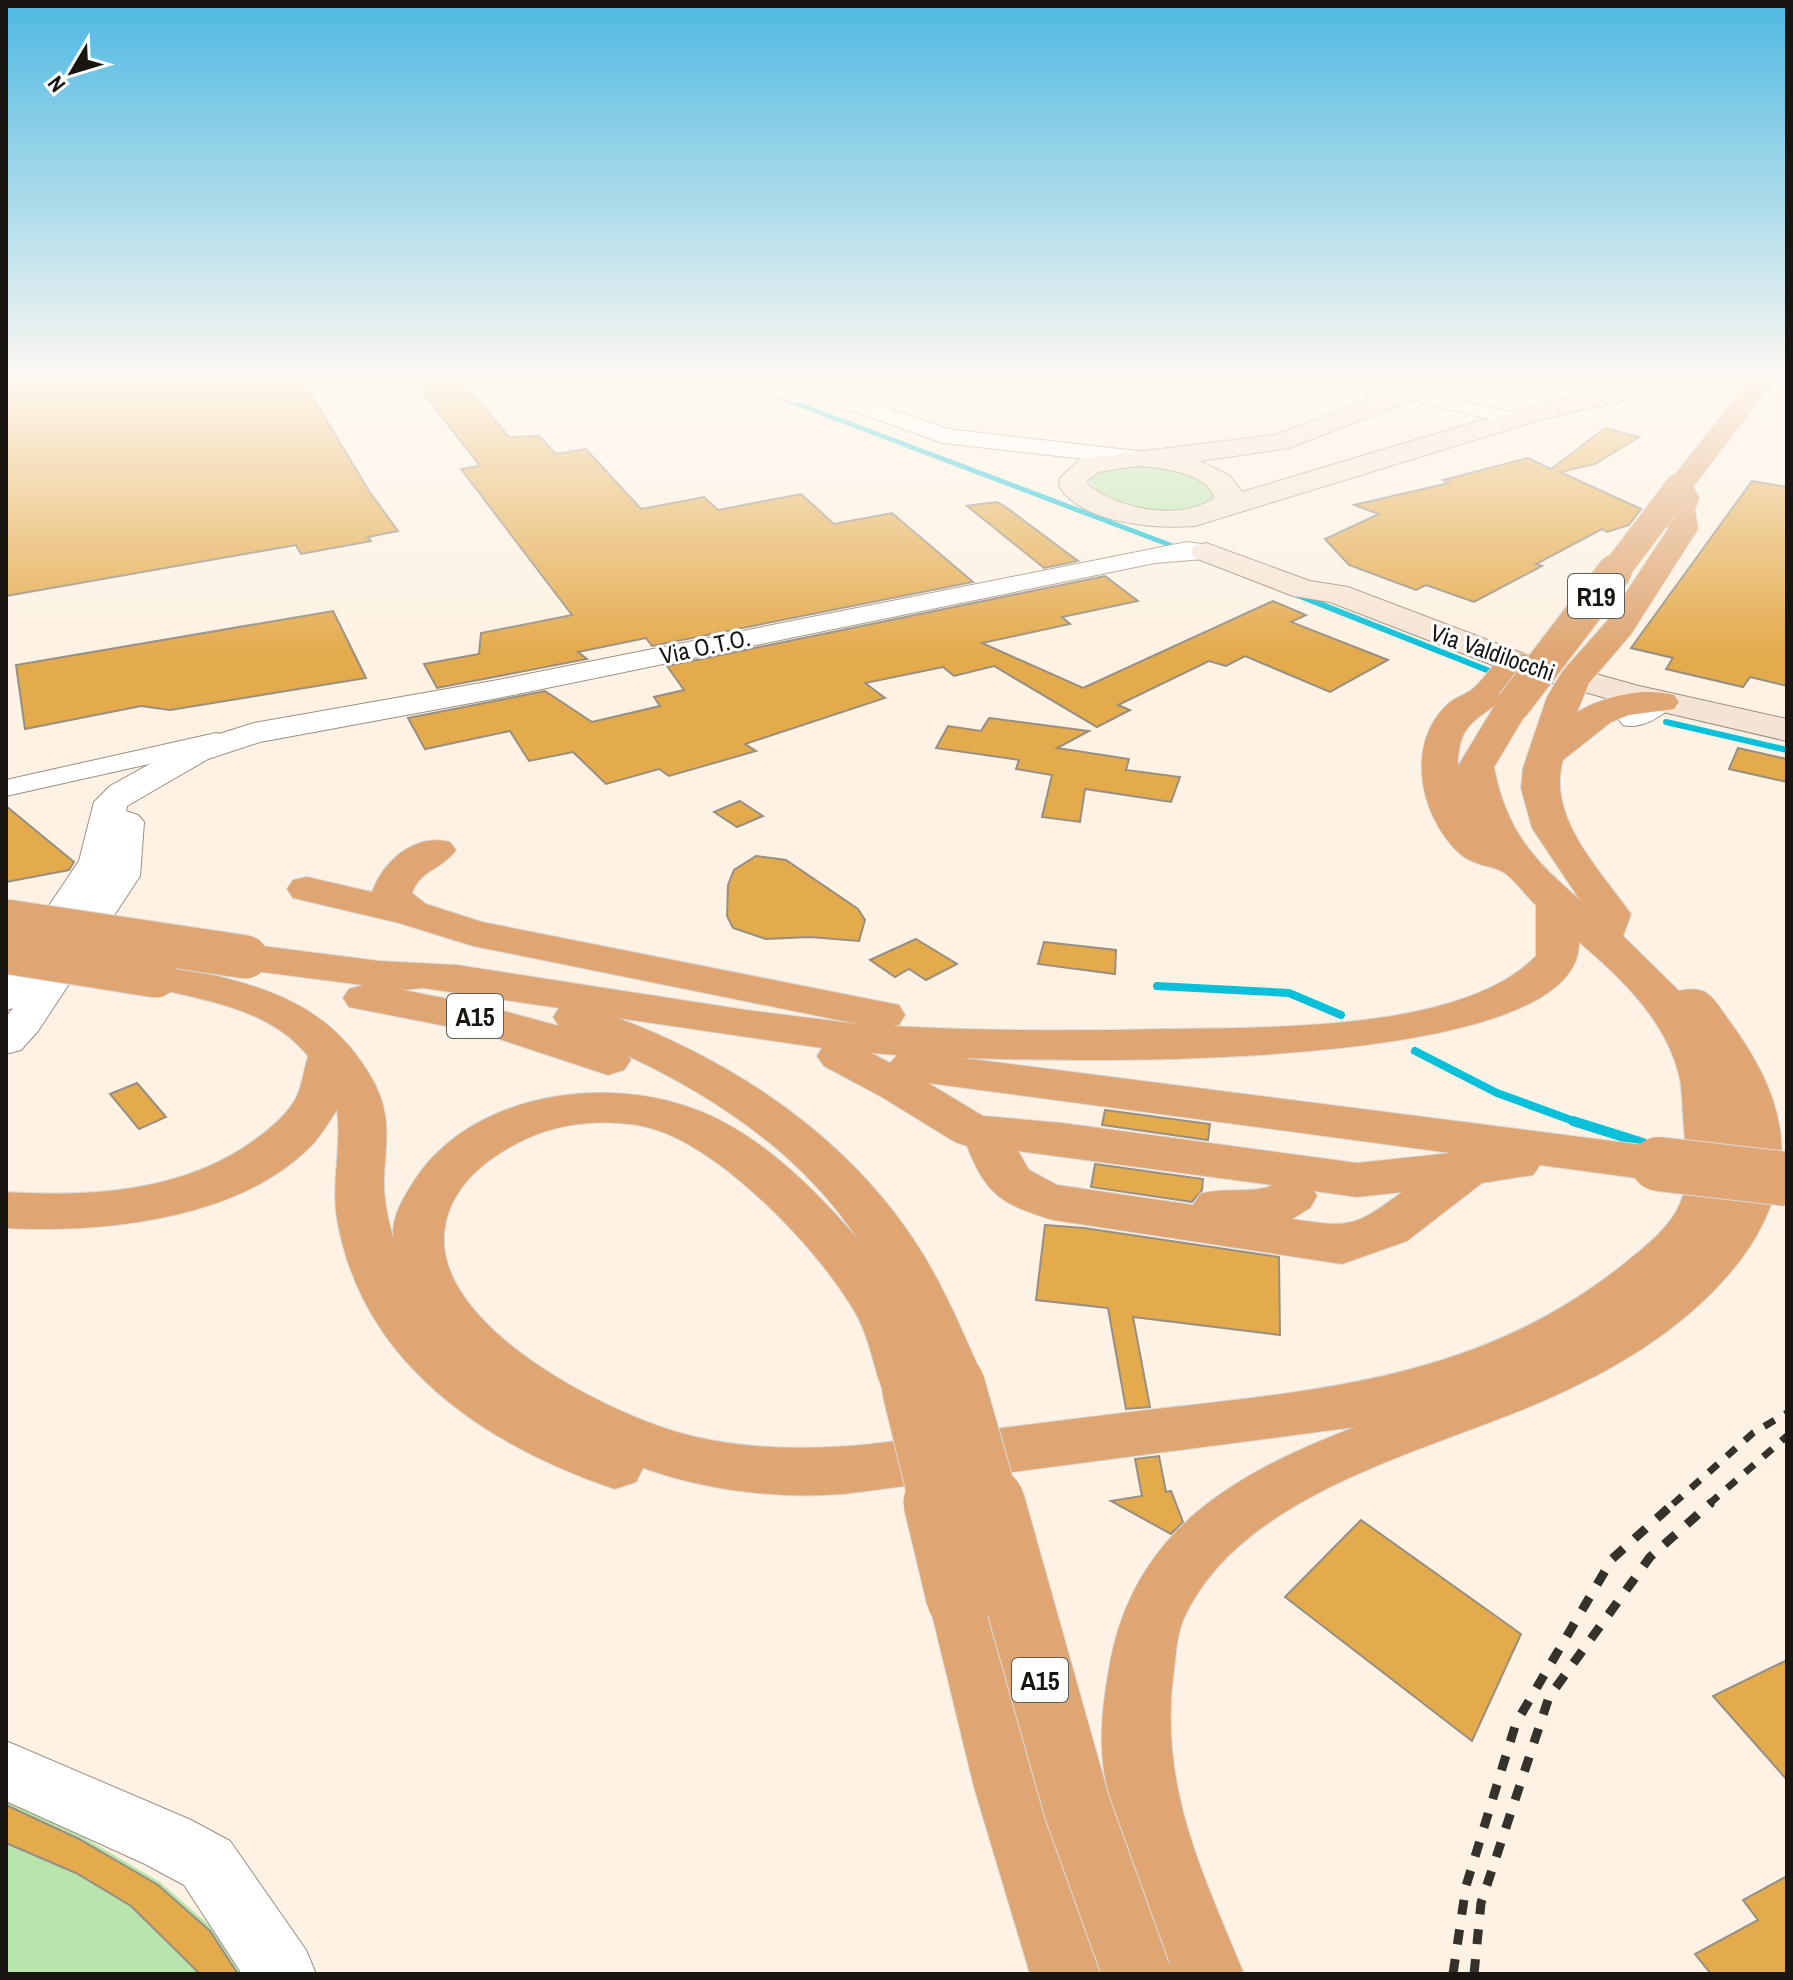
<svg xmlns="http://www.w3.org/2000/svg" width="1793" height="1980" font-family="'Archivo Narrow',sans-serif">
<rect width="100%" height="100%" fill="#fdf2e3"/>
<g fill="#b8e4ad">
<path d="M1159,465L1199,478L1217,495C1198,526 1110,507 1090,484V478L1103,468Z"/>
<polygon points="6,1801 83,1837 160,1882 217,1932 247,1974 6,1974"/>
</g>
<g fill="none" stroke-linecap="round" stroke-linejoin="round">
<g stroke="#08c0da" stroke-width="5">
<polyline points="724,376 744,384"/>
<polyline points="787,400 1178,548"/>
</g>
<g stroke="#08c0da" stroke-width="6">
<polyline points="1295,594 1492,672"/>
<polyline points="1666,722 1787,750"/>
</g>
<g stroke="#08c0da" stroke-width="8">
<polyline points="1157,986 1289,993 1341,1015"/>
<polyline points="1415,1051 1497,1093 1579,1123"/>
</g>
<polyline stroke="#08c0da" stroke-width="10" points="1573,1121 1643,1143"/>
</g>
<g fill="#e4ab4d" stroke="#988e81" stroke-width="2">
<polygon points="6,376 300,376 369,491 398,531 368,537 371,541 301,554 296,545 6,596"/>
<polygon points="410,376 458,376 509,437 539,436 556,454 586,449 641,509 704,497 718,510 801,494 834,524 892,513 973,582 652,646 646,638 578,652 587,659 437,688 424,664 479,654 481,633 572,615 461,469 480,466"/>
<polygon points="1605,428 1639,437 1595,464 1560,472 1641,509 1629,525 1607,532 1602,529 1536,564 1542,566 1474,602 1426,585 1416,590 1349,565 1325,539 1379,514 1354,505 1449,483 1443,480 1528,458 1551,469"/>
<polygon points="1752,481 1787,487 1787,686 1750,677 1743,687 1666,669 1673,658 1631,648"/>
<polygon points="996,502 1003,505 1078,561 1044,568 967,506"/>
<polygon points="1105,576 1138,601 1062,617 1070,624 982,643 1083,688 1273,601 1306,615 1291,622 1388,660 1330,692 1245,656 1226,666 1209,661 1118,705 1130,710 1097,727 994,666 954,676 943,667 865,683 885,698 745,744 756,751 669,776 659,769 606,784 573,752 529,761 510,731 425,749 408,718 545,691 592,722 660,706 654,697 684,690 667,666"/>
<polygon points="333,611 366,678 170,710 141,706 25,729 16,665"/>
<polygon points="989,718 1089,731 1057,748 1129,759 1126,770 1180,777 1171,802 1085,789 1080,822 1042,817 1052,775 1016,769 1019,760 936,748 948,726 981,731"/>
<polygon points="1738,748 1787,759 1787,782 1729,769"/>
<polygon points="740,801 763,816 737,827 714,812"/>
<polygon points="6,806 74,862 69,870 6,882"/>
<polygon points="756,856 786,860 858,909 865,920 859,941 810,937 766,939 733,928 727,916 728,885 734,870"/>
<polygon points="916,939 957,964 926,980 909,969 895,977 870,960"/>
<polygon points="1044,942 1116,950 1115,974 1038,964"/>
<polygon points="137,1083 166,1117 139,1129 110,1094"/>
<polygon points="1105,1110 1210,1124 1208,1140 1102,1125"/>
<polygon points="1095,1164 1203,1179 1202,1190 1192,1202 1091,1187"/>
<polygon points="1045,1225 1084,1228 1279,1257 1280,1335 1133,1317 1150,1407 1126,1409 1108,1308 1036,1300"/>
<polygon points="1159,1456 1166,1492 1171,1491 1183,1522 1171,1534 1111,1501 1142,1496 1135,1459"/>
<polygon points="1361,1520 1521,1634 1472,1741 1285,1597"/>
<polygon points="1787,1660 1787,1780 1713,1696"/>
<polygon points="6,1805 79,1839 158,1885 210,1931 238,1974 200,1974 131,1906 76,1873 6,1843"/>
<polygon points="1787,1876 1787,1974 1711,1974 1695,1954 1758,1920 1743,1900"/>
</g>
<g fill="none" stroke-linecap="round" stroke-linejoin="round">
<defs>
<g id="minor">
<polygon points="1408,388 1526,416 1528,420 1519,426 1402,398 1399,394 1402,390"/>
<path d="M1662,694L1671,697L1675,702C1665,716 1640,730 1623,725L1619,720L1623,715Z"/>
<polygon points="216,733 225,735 229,741 225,747 6,796 6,780"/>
</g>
<g id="tertiary">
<polygon points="734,376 800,376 947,429 1137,451 1146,453 1149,458 1146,463 1137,465 943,443 812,396 810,403 794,403 737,381"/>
<polygon points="1187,542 1216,546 1220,552 1216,558 1155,563 498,698 260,742 208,759 127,806 126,811 138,815 144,822 140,876 38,1031 21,1050 6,1054 6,1017 13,1008 6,1010 6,970 79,861 94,802 110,786 184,745 254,723 498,680"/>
<polygon points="6,1741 191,1820 230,1841 306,1950 316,1974 242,1974 184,1885 145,1864 6,1801"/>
</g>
<g id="secondary">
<path d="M1430,376H1465L1462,381L1289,448L1200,461L1230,476L1242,492L1462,426L1596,390L1669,376H1735L1732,381L1723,383L1659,392L1543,419L1195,526C1155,529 1085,524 1060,488L1059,479L1080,459L1275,435ZM1137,466C1158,467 1210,473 1214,498C1178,522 1120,509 1088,485L1087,481L1098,472Z"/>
<polygon points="1206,543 1310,581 1348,587 1527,655 1639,686 1787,719 1787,741 1620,702 1503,669 1330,602 1293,596 1195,558 1191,552 1195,546"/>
</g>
<g id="motorway">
<path d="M1753,376H1778L1693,487L1699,497L1695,510L1698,529L1631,634L1589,683L1577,712C1605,696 1643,687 1674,695L1679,702L1674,709L1629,715L1611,722L1563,760C1546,817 1601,871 1631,914L1623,936L1679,991C1687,989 1697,988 1705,992C1714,997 1722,1011 1728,1019C1759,1061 1786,1110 1781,1164C1779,1195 1760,1234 1742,1258C1691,1325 1619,1368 1543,1401C1426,1452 1244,1492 1185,1616C1177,1632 1176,1653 1174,1670C1158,1786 1202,1871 1244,1974H1170C1143,1909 1115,1841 1104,1771C1099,1736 1103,1703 1109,1669C1132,1530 1235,1473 1355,1427L844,1494C775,1499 709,1491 643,1468L636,1482L615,1489C485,1445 362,1364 337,1219C331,1182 342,1146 337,1110C328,1123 319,1139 308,1149C235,1220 102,1233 6,1228V1192C91,1197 182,1192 253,1141C270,1129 286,1116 296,1098C302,1086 304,1069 308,1056C267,1006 200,1000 141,985L134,976L141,967L156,963C233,979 312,991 360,1060C372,1077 382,1094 385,1115C389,1138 384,1160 384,1183C384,1201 388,1219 393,1237C392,1216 403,1198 414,1181C471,1092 609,1073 702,1112C763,1137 814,1189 857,1238C803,1156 716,1097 628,1056L631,1060L624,1070L608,1075L481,1033L349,1007L343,998L349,989L363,985L246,970L231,966L225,957L231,948L246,944L379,961L457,965L746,1010L858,1024L473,946L399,923L293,898L287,889L293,880L307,877L372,892C384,860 415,833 450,842L456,850C443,869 421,869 412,893L426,904L482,922L899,1005L905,1015L899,1025L892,1026C984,1031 1075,1031 1167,1029C1267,1027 1462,1032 1536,956V905C1526,896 1517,882 1506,874C1493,864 1474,868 1457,851C1419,813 1405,742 1449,703C1455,698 1463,695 1470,691C1492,675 1495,647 1527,655L1532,662L1504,697L1513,694L1525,698L1531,705L1494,767C1506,830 1533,860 1580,900L1532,828L1521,788L1523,768L1547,697L1562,672L1607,621L1668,529L1667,510L1671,497L1665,487ZM1496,705H1495L1458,766C1458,731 1469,723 1496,705ZM1579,942C1621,978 1665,1019 1679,1075C1683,1092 1682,1111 1684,1129C1686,1152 1690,1179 1681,1201C1671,1228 1642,1249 1620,1267C1478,1379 1320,1390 1147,1410C1055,1421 963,1433 871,1444C812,1450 754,1450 696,1437C617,1420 428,1326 445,1227C452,1183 491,1155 528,1138C567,1120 625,1117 665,1133C732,1160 820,1251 856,1314C872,1342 874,1376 889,1404L909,1411L929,1404L935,1393L937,1397L957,1404L977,1397L985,1382C965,1338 947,1293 921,1251C852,1140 739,1064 618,1018L822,1048L817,1056L824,1066L880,1096L955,1142L967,1146C986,1196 1004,1205 1053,1220L1342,1264L1407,1241L1482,1183L1533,1175L1540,1165L1658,1181L1675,1176L1683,1164L1675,1152L1658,1147L963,1058C1056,1061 1582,1076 1579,942ZM423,988L559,1008L553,1017L559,1026L489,1007L403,990ZM871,1053L897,1055L890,1063ZM928,1083L1451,1153L1357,1163L1062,1123L983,1116ZM1018,1151L1272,1185C1257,1194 1221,1187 1200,1194L1193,1205L1057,1185L1029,1170ZM1314,1191L1357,1197L1402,1192C1355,1227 1350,1228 1292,1219L1310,1208L1317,1196Z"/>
<polygon points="960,1571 982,1579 992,1598 1043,1787 1104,1974 1030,1974 974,1787 928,1598 938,1579"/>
</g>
</defs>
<use href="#minor" stroke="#9a9083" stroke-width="2"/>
<use href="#tertiary" stroke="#9a9083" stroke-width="2"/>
<use href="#secondary" stroke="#9a9083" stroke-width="2"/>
<use href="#motorway" stroke="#dadad9" stroke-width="2"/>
<use href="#minor" fill="#fff" fill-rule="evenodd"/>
<use href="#tertiary" fill="#fff" fill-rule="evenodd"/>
<use href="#secondary" fill="#f5e4d5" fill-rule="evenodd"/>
<use href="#motorway" fill="#dfa673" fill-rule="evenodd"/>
<g stroke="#35312b" stroke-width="7" stroke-dasharray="12 12" stroke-linecap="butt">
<polyline points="1673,1504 1753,1433 1787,1413"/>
<polyline points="1709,1504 1787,1436"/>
</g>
<g stroke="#35312b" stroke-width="9" stroke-dasharray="15 15" stroke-linecap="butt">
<polyline points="1453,1974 1466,1886 1516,1723 1612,1559 1675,1502"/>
<polyline points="1474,1974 1481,1903 1549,1697 1650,1557 1712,1502"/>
</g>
<defs>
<polyline id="motorway-bridge-far4" points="1614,573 1679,487"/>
<polyline id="motorway-bridge-far3" points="1513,705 1615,571"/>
<g id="motorway-bridge-far2">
<polyline points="6,921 246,957"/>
<polyline points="6,952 156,976"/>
</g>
<g id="motorway-bridge-far1">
<polyline points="1658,1164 1787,1179"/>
<polyline points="957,1382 992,1504"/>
<polyline points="909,1389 937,1504"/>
</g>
<g id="motorway-bridge">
<polyline points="937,1502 960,1598"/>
<polyline points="991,1502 1077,1807 1137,1974"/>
</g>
</defs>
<use href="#motorway-bridge-far4" stroke="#dadad9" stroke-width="29" stroke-linecap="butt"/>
<use href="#motorway-bridge-far3" stroke="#dadad9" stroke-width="36" stroke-linecap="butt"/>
<use href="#motorway-bridge-far2" stroke="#dadad9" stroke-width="45" stroke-linecap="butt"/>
<use href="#motorway-bridge-far1" stroke="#dadad9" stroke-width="56" stroke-linecap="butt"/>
<use href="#motorway-bridge" stroke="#dadad9" stroke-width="69" stroke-linecap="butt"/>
<use href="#motorway-bridge-far4" stroke="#dfa673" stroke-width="28"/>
<use href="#motorway-bridge-far3" stroke="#dfa673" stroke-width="34"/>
<use href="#motorway-bridge-far2" stroke="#dfa673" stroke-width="43"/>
<use href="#motorway-bridge-far1" stroke="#dfa673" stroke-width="54"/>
<use href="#motorway-bridge" stroke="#dfa673" stroke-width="67"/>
</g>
<linearGradient id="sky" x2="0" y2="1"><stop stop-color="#4eb9e2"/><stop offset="0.58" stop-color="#fef9f2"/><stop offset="1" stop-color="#fef9f2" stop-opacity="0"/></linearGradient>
<rect width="1793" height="653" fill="url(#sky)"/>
<g text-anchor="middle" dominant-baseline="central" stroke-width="6" stroke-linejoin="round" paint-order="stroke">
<g font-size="24" fill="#191611" stroke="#fff">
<text transform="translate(705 646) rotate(-12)">Via O.T.O.</text>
<text transform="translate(1493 652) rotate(19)">Via Valdilocchi</text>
</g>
<g fill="#fff" stroke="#5e5c58" stroke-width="2">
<rect x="1568" y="574" width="56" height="44" rx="6"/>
<rect x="447" y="994" width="56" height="44" rx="6"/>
<rect x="1012" y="1658" width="56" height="44" rx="6"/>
</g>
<g font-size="26" font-weight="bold" fill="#191611">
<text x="1596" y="596">R19</text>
<text x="475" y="1016">A15</text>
<text x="1040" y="1680">A15</text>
</g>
</g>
<rect width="1793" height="1980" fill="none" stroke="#191611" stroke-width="16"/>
<g transform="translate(72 72) rotate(232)" stroke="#ffffff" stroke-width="6" paint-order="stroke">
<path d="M0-6L14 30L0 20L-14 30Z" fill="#191611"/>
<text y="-12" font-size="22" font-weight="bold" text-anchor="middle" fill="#191611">N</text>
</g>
</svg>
